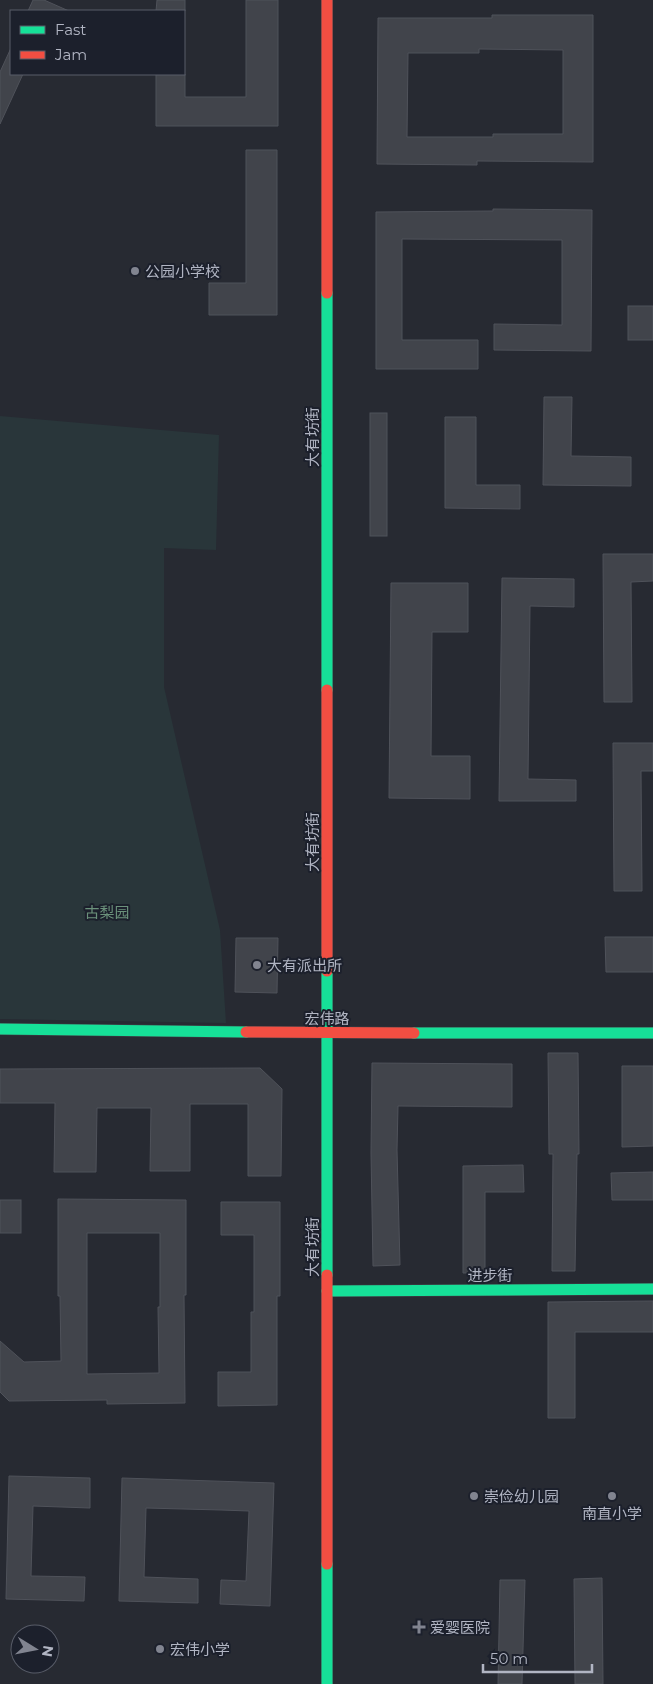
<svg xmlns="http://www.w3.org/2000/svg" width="653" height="1684" font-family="Montserrat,'Noto Sans SC',sans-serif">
<rect width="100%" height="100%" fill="#272a32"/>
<polygon fill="#29363a" points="0,416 219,435 216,550 164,548 164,687 220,930 226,1023 0,1019"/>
<g fill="#41444b" stroke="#4f525a" fill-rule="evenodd">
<polygon points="33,0 44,0 69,11 28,11"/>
<polygon points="157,0 185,0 185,11 156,11"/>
<polygon points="246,0 278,0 278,126 156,126 156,74 185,74 185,97 246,97"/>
<path d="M492,15H593V162L477,161V165L377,164L378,18H492ZM479,49L563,50V134H493V137H407L408,53H479Z"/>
<polygon points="11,48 11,74 23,74 0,124 0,72"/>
<polygon points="246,150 277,150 277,315 209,315 209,283 246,283"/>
<polygon points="493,209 592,210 591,351 494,350 494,324 562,325 562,240 402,239 402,340 478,340 478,369 376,369 376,212 493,211"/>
<rect x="628" y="306" width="25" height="34"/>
<polygon points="544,397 572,397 571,456 631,457 631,486 543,485"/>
<rect x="370" y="413" width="17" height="123"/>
<polygon points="445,417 476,417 476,485 520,485 520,509 445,508"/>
<polygon points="603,554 653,554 653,581 631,582 632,702 604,702"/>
<polygon points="502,578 574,579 574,607 530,606 528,779 576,780 576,801 499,801"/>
<polygon points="391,583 468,583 468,632 432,632 431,756 470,756 470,799 389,798"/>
<polygon points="613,743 653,743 653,771 641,771 642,891 614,891"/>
<polygon points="605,937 653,937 653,972 606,972"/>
<polygon points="236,938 278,938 277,993 235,992"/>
<polygon points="548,1053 578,1053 579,1154 577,1154 575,1271 552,1271 553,1154 549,1154"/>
<polygon points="372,1063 512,1064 512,1107 398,1106 397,1150 400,1265 373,1266 371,1153"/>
<polygon points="622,1066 653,1066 653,1146 622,1147"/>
<polygon points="260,1068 282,1089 281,1176 248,1176 248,1104 190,1104 190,1171 150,1171 151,1108 97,1108 96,1172 54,1172 55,1103 0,1103 0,1069"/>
<polygon points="523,1165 524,1192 485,1192 485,1273 463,1273 463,1166"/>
<polygon points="653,1172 653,1200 612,1200 611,1173"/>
<path d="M58,1199L186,1200V1295H184L185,1403L107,1404V1400L9,1401L0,1392V1341L24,1362L61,1361L60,1296H58ZM87,1233H160V1307H158L159,1373L87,1374Z"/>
<rect x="0" y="1200" width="21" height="33"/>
<polygon points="221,1202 280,1202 280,1296 277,1296 277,1405 218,1406 218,1372 251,1372 251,1312 254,1312 254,1235 221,1235"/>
<polygon points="653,1301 653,1332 575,1332 575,1418 548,1418 548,1302"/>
<polygon points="9,1476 90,1478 90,1508 33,1506 31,1576 85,1577 84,1601 6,1599"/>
<polygon points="122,1478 274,1483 270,1606 220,1604 221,1580 246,1581 249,1511 221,1510 146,1508 144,1577 198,1579 198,1603 119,1601"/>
<polygon points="602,1578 603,1684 575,1684 574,1579"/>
<polygon points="500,1580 525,1580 522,1684 498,1684"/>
</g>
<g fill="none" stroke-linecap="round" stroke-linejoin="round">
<defs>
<g id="fast">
<polyline points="327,293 327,690"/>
<polyline points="327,971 327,1275"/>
<polyline points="0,1029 246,1032"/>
<polyline points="414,1033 653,1033"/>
<polyline points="327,1291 653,1289"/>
<polyline points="327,1564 327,1684"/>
</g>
<g id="jam">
<polyline points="327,0 327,293"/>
<polyline points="327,690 327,971"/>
<polyline points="246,1032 414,1033"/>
<polyline points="327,1275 327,1564"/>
</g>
</defs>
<use href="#fast" stroke="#43454b" stroke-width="12"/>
<use href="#jam" stroke="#43454b" stroke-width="12"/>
<use href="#fast" stroke="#16e098" stroke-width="11"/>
<use href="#jam" stroke="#f24e42" stroke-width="11"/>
</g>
<g fill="#818490" stroke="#1c202c" stroke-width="2">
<circle cx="135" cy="271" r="5"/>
<circle cx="257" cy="965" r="5"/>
<circle cx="474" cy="1496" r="5"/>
<circle cx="612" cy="1496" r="5"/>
<path d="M416.5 1619.5h5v5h5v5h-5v5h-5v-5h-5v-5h5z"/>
<circle cx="160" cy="1649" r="5"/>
</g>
<g text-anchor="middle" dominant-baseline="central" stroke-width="4" stroke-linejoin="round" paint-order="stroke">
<g font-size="15" fill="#b1b5c3" stroke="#1c202c" text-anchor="start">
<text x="145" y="271">公园小学校</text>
<text x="267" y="965">大有派出所</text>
<text x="484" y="1496">崇俭幼儿园</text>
<text x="612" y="1513" text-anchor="middle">南直小学</text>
<text x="430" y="1627">爱婴医院</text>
<text x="170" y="1649">宏伟小学</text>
</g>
<g font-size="15" fill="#b1b5c3" stroke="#1c202c">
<text transform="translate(312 437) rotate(-90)">大有坊街</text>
<text transform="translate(312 842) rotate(-90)">大有坊街</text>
<text x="327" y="1018">宏伟路</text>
<text transform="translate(312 1247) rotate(-90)">大有坊街</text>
<text x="490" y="1275">进步街</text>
</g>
<g font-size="15" fill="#6b917b" stroke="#1c202c">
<text x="107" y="912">古梨园</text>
</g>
</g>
<rect x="10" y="10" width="175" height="65" fill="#1c202c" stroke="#585c68"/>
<rect x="20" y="26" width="25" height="8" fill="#16e098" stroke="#585c68"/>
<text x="55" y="35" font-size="15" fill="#b1b5c3">Fast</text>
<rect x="20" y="51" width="25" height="8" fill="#f24e42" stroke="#585c68"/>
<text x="55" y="60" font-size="15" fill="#b1b5c3">Jam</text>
<g transform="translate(35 1649) rotate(100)"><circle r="24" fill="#1c202c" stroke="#585c68"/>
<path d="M0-4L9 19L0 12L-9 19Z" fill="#818490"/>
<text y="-8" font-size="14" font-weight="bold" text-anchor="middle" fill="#b1b5c3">N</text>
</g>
<path d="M483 1664v8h109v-8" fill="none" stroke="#b1b5c3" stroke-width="2.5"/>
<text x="490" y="1664" font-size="15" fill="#b1b5c3" stroke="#1c202c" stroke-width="4" paint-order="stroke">50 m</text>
</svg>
